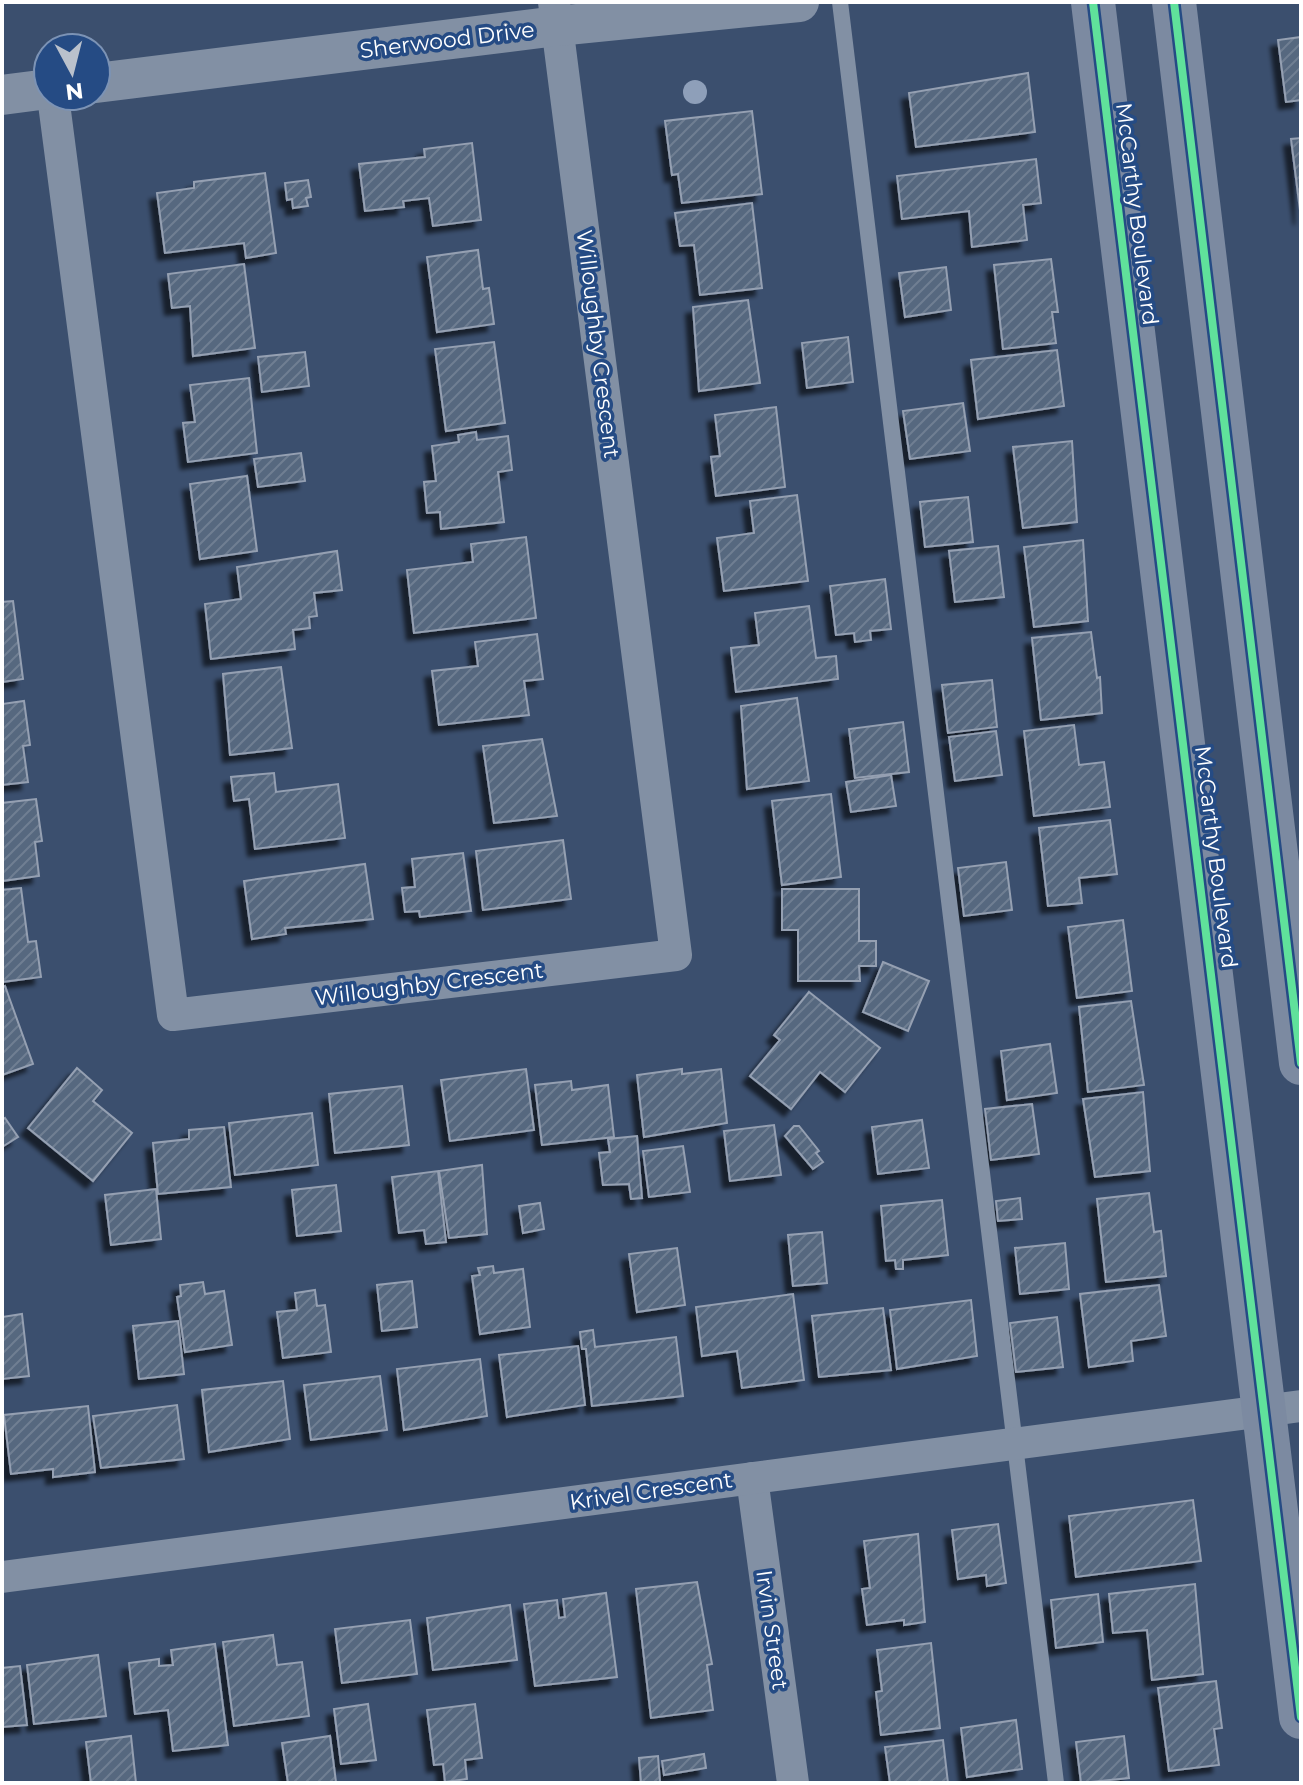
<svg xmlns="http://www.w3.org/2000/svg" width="1303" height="1785" font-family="Montserrat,sans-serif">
<defs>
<pattern id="building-hatch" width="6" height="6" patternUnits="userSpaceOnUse" patternTransform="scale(2)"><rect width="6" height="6" fill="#56677f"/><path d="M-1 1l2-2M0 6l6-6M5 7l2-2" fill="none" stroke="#6f7e92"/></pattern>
<filter id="shadow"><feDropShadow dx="-7" dy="7" stdDeviation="2" flood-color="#0009"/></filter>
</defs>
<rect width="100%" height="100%" fill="#3b4f6e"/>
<g fill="url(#building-hatch)" stroke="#95a0b2" stroke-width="2" filter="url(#shadow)">
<polygon points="1301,37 1301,100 1286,102 1278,40"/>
<polygon points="1028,73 1035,132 916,147 909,93"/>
<polygon points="752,111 762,194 682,203 678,174 672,175 665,121"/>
<polygon points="1301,138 1301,218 1291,139"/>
<polygon points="472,143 481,220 433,226 429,198 403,201 404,207 365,211 359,164 425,157 424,149"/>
<polygon points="1036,159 1041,203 1023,205 1027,240 972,247 969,211 902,219 897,176"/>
<polygon points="265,173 276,253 246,258 244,243 165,253 157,193 194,188 194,182"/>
<polygon points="308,180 311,197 306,198 308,206 293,208 292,199 287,200 285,183"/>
<polygon points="752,203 762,288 700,295 694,245 680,246 675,213"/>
<polygon points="478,250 483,289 489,288 494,324 437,332 427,257"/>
<polygon points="1051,259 1058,312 1052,312 1056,343 1003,349 994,265"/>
<polygon points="244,264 255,348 193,356 190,306 172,308 168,274"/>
<polygon points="946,267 951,310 905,317 899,273"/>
<polygon points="748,300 760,383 699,391 693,307"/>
<polygon points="848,337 853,382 807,388 802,343"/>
<polygon points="494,342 505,423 446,431 435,349"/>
<polygon points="1057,350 1064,406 978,419 971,360"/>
<polygon points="305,352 309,386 262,392 258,357"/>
<polygon points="249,378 257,453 188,462 183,423 195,422 190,385"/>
<polygon points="963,403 970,451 910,459 903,411"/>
<polygon points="776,407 785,487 716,496 711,457 720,456 715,415"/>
<polygon points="476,432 477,440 508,436 512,470 498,472 504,522 441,529 440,512 427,513 424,482 436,481 432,446 459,442 458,435"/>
<polygon points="1072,441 1077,522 1023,528 1013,447"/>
<polygon points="301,453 305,481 258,487 254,459"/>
<polygon points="247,476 257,551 200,559 190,484"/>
<polygon points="797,495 808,581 724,591 717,538 754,533 750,501"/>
<polygon points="968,497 973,542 925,547 920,502"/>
<polygon points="526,537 536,618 414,633 407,570 473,562 471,544"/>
<polygon points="1083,540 1088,621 1034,627 1024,547"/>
<polygon points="998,546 1004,597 955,602 949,551"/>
<polygon points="337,551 342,590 314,593 317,616 309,617 310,628 293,630 295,649 211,659 205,604 241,599 237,567"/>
<polygon points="885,579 891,629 870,631 871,640 855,642 854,633 836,635 830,586"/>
<polygon points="13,601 23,679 2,682 2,602"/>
<polygon points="809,606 816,658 836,656 838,679 736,692 731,648 759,645 755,613"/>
<polygon points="1091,632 1097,678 1100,677 1102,713 1041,720 1032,638"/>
<polygon points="537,634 543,679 524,681 529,715 439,725 432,671 478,666 475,642"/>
<polygon points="281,667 292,748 230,755 223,674"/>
<polygon points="992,680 997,727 948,733 942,685"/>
<polygon points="797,698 809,781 747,789 741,706"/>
<polygon points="24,701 30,745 23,746 28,782 2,785 2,704"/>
<polygon points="903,722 909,772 855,778 849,729"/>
<polygon points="1074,725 1079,765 1104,762 1110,807 1034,816 1024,731"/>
<polygon points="996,731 1002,775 955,781 949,737"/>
<polygon points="542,739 557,816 494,823 483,746"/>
<polygon points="274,773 276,792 338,784 345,838 255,849 249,799 234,801 231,777"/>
<polygon points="891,775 896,806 851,812 846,782"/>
<polygon points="831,794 841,877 782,885 772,801"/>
<polygon points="36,799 42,841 35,842 39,876 2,881 2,803"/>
<polygon points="1110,820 1117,874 1079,878 1082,903 1048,906 1039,828"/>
<polygon points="563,840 571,899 483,910 476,851"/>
<polygon points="463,853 471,911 420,917 419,911 405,912 402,888 415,887 412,859"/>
<polygon points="1006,862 1012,910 964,916 958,868"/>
<polygon points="365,864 373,919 285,928 286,934 252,939 244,881"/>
<polygon points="21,888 28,942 36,941 41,977 2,982 2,890"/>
<polygon points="782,889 859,889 859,941 876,941 876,966 859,966 860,981 798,981 798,930 782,930"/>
<polygon points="1123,920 1132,991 1077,998 1068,927"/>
<polygon points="883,962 929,981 908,1031 863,1012"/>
<polygon points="5,986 33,1064 2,1075 2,987"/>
<polygon points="809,992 880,1048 845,1092 820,1072 791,1109 750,1076 780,1040 774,1035"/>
<polygon points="1131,1001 1144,1085 1088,1092 1079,1007"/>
<polygon points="1050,1044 1057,1093 1007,1100 1001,1051"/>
<polygon points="77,1068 102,1090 93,1101 132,1133 93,1181 28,1128"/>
<polygon points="526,1069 534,1130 450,1141 441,1080"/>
<polygon points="682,1069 682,1074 721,1069 727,1123 644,1137 637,1075"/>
<polygon points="571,1081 572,1090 608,1085 614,1137 542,1145 535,1085"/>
<polygon points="402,1086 409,1145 335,1153 329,1094"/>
<polygon points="1143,1092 1150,1171 1095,1177 1083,1099"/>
<polygon points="1032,1104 1039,1154 991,1160 985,1109"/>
<polygon points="312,1113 318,1165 235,1175 229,1123"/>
<polygon points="5,1118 18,1137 2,1147 2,1120"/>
<polygon points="922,1120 929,1168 878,1174 872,1127"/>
<polygon points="774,1125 781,1175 730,1181 724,1131"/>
<polygon points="794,1126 799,1126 819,1151 816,1153 823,1162 813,1169 785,1136"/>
<polygon points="224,1127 231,1187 158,1194 153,1143 189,1139 189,1130"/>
<polygon points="637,1136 642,1198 631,1199 629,1184 603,1185 599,1153 610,1152 608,1139"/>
<polygon points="683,1146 690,1192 649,1197 643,1151"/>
<polygon points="482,1165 487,1234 449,1238 439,1171"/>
<polygon points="438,1171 446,1242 426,1244 424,1230 399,1233 392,1177"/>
<polygon points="336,1185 341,1231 297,1236 292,1190"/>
<polygon points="156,1189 161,1239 111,1245 105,1195"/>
<polygon points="1149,1193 1154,1232 1161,1231 1166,1276 1106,1282 1097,1199"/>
<polygon points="1020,1198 1022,1219 998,1221 996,1201"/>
<polygon points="942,1200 948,1255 903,1260 903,1269 896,1269 895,1260 886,1261 881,1206"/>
<polygon points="540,1203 544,1229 523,1233 519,1206"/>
<polygon points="822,1232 827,1283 793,1286 788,1235"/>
<polygon points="1065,1243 1069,1289 1020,1294 1015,1248"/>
<polygon points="677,1248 685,1305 637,1312 629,1254"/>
<polygon points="493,1266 494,1273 523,1269 530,1327 480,1334 472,1276 480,1275 478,1268"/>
<polygon points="412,1281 417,1327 382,1331 377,1285"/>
<polygon points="203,1282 205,1294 224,1291 232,1345 185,1352 177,1297 181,1296 180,1285"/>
<polygon points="1159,1285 1166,1336 1131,1341 1133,1361 1089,1367 1080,1294"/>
<polygon points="315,1290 317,1306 325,1305 331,1352 283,1358 277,1312 297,1310 295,1293"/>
<polygon points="793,1294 804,1380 742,1388 737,1351 702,1356 696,1307"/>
<polygon points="971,1300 977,1356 897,1369 890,1310"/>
<polygon points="883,1308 891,1370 819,1377 812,1316"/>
<polygon points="22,1314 29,1376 2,1379 2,1317"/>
<polygon points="1057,1317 1063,1367 1016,1372 1010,1323"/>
<polygon points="178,1321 184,1374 139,1379 133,1326"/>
<polygon points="593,1330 595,1347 676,1337 683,1396 592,1406 586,1349 582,1349 580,1332"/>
<polygon points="578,1346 585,1405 507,1417 499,1355"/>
<polygon points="480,1359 487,1416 404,1430 397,1369"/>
<polygon points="380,1376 387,1430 311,1440 304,1385"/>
<polygon points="283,1381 290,1439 209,1452 202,1390"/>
<polygon points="177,1405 184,1459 101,1468 93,1416"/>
<polygon points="88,1406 95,1472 53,1477 53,1469 11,1474 4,1415"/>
<polygon points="1193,1500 1201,1561 1076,1577 1069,1516"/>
<polygon points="998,1524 1006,1583 987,1586 986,1575 958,1579 952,1530"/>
<polygon points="918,1534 925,1622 904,1625 904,1620 867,1625 862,1589 870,1588 864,1541"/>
<polygon points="697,1582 712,1664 707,1665 713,1710 651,1718 636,1589"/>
<polygon points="1195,1584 1203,1674 1152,1680 1147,1630 1113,1633 1109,1594"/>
<polygon points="606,1593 617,1677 535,1686 524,1604 557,1600 559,1618 565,1617 563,1599"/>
<polygon points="1098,1594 1103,1642 1056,1648 1051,1600"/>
<polygon points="510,1605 517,1660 433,1670 427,1618"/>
<polygon points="410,1620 417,1674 342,1683 335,1629"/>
<polygon points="273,1635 277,1665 302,1662 309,1716 234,1726 223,1642"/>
<polygon points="931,1643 940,1728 881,1735 876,1692 882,1691 877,1650"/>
<polygon points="215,1644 228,1745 173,1751 168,1710 135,1714 129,1663 159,1659 159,1666 173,1665 171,1650"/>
<polygon points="98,1655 106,1716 34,1724 27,1665"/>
<polygon points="20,1666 27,1725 2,1727 2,1668"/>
<polygon points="1216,1681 1222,1728 1214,1729 1219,1765 1169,1771 1158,1688"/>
<polygon points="368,1704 376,1760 341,1764 334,1709"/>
<polygon points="475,1704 482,1758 465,1760 467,1779 445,1782 443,1764 434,1765 427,1710"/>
<polygon points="1016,1720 1022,1769 967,1777 961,1728"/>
<polygon points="131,1736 136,1783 91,1783 86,1742"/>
<polygon points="330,1736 336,1782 288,1783 282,1743"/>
<polygon points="1124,1736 1129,1778 1081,1783 1076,1742"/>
<polygon points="943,1740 948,1783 890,1783 885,1747"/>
<polygon points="704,1754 706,1768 664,1775 662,1761"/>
<polygon points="658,1756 660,1782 641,1783 639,1758"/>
</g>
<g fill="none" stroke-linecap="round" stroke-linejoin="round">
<polyline stroke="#8290a4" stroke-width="16" points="840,2 1056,1783"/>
<g stroke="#8290a4" stroke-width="32">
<polyline points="53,96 173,1015 676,955 554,2"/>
<polyline points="752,1478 793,1783"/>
<polyline points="2,1577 1301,1406"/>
</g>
<g stroke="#8290a4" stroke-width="40">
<polyline points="96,83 557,26 799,2"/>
<polyline points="2,95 48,89"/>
</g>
<g stroke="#7c8aa1" stroke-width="44">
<polyline points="1093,2 1301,1717"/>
<polyline points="1174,2 1301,1063"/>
</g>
<defs>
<g id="cycleway">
<polyline points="1093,2 1301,1717"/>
<polyline points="1174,2 1301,1063"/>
</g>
</defs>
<use href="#cycleway" stroke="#254b84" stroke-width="13"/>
<use href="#cycleway" stroke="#60e19b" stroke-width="8"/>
</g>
<circle fill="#8e9fb9" cx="695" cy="92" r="12"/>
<g text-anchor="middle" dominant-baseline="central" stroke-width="7" stroke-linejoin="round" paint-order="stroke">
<g font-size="22" fill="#fff" stroke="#254b84">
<text transform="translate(447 40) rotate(-7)">Sherwood Drive</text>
<text transform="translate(1137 214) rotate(83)">McCarthy Boulevard</text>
<text transform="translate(598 344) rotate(83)">Willoughby Crescent</text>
<text transform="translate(1216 857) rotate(83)">McCarthy Boulevard</text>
<text transform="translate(429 984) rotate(-7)">Willoughby Crescent</text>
<text transform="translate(651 1491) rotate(-8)">Krivel Crescent</text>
<text transform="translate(772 1630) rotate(82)">Irvin Street</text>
</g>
</g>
<rect width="1303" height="1785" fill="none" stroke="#ffffff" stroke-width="8"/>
<g transform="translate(72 72) rotate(173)"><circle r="38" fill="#254b84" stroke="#7c93b5" stroke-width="2"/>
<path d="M0-6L14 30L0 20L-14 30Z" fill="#bac1cc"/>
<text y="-12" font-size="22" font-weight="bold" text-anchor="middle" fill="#ffffff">N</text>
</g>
</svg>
